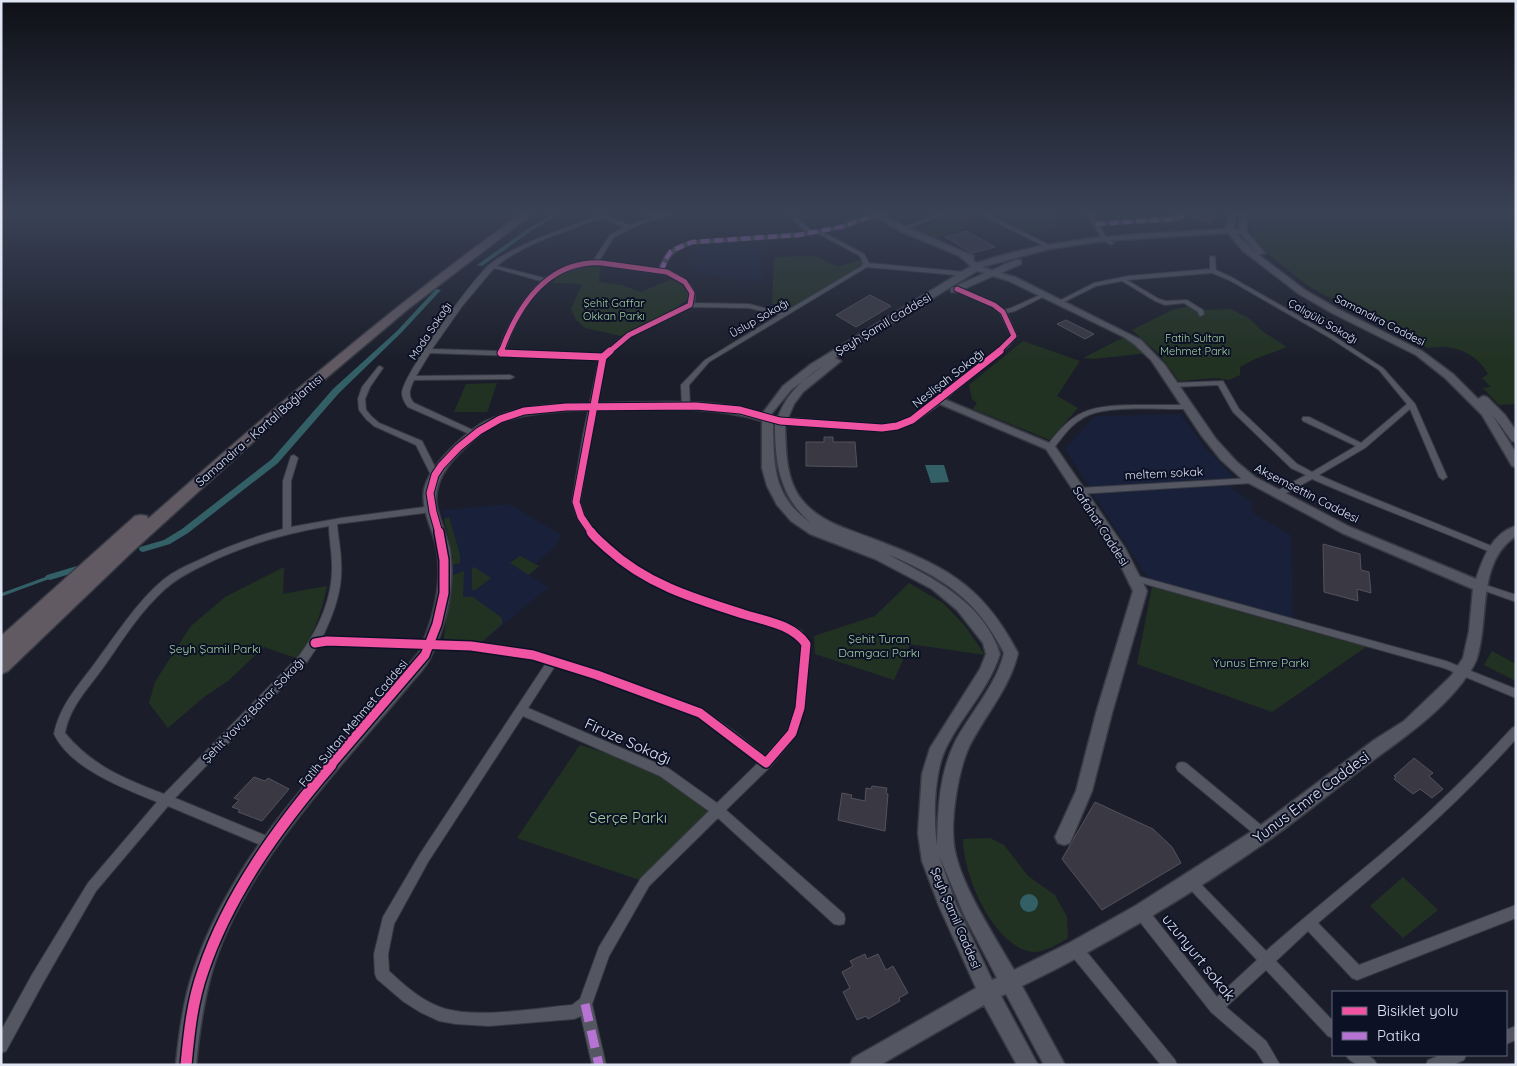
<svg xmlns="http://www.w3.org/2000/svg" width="1517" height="1066" font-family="Quicksand,sans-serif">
<rect width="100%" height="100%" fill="#1b1e2a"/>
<g fill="#192039">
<polygon points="763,242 763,283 722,278 693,270 688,265 696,250 709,243"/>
<polygon points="1180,414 1207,450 1235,478 1089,487 1065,449 1095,416"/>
<polygon points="1227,485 1253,503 1251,509 1256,515 1291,535 1293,620 1148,578 1093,494"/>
<polygon points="510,504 561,535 556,546 535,564 539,566 529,575 549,587 482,642 444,639 453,557 442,510"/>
</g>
<g fill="#223222">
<path d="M984,211H1052C1055,216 1062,221 1058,228L1025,233Z"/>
<path d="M1251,211H1516V404L1499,405L1483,388L1491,387L1482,378L1488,374C1476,352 1452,343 1428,348L1311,288L1275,260L1253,238L1250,218Z"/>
<polygon points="952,214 978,214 991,220 966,222 964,226 966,228 932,239 910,230"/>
<polygon points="815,256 838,267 862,259 864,263 860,268 787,310 772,303 774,257"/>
<polygon points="592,266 600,267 599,282 621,285 641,292 671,279 684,285 689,292 688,299 671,312 621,336 585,328 576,320 571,309 582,284 551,283 559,275"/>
<polygon points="1189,306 1205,310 1231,309 1249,318 1262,331 1287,347 1255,359 1240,367 1240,375 1229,380 1216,378 1179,381 1159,354 1132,330 1172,310"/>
<polygon points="1126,336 1149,353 1093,359 1083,358"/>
<polygon points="1023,341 1080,361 1057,396 1078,408 1050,440 973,409 977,403 972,399 969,385"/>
<polygon points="497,383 487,412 454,412 466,384"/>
<polygon points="449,517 460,555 460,563 452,565 453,557 444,519"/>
<polygon points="520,556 539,566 529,575 510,563"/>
<path d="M284,567L283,594L327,586C322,612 313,638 296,658L264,647L228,681L204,697L168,728L149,703L155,682L190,627L225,597Z"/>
<polygon points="474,567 491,578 475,590 472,590 472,568"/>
<polygon points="464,571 463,597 473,597 502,618 502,624 482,642 444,639 451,576"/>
<polygon points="909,583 943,603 965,626 985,655 910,644 894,680 815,654 814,636 875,616"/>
<polygon points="1152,587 1233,608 1233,610 1366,647 1272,712 1137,664"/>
<polygon points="1492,651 1516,664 1516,681 1484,665"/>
<polygon points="580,745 654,768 718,810 645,882 517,838"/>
<path d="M990,838L1004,845L1028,876L1055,895L1067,917L1068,938C1056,945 1042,955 1028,951C991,941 963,874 963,839Z"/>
<polygon points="1403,877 1438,910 1403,938 1370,906"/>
</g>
<g fill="#336067">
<polygon points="925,465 944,465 949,482 931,483"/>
<circle cx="1029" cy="903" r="9"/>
</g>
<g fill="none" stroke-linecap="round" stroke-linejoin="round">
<polyline stroke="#336067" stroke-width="3" points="1,595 50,577"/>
<g fill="#336067" fill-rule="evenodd">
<polygon points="557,211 564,211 530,232 482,266 477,265 526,230"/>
<polygon points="436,289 441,290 401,333 339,393 278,463 188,533 170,544 143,552 140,551 139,549 140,547 164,540 182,529 272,459 333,389 397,331"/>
<polygon points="77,566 80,567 82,569 80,571 50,580 47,579 45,577 47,575"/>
</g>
</g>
<g fill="#3a3943" stroke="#52515c">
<polygon points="1193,211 1215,211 1214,216 1211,223 1189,218"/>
<polygon points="967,231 995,247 972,253 945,237"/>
<polygon points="870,295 891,306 856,327 836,315"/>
<polygon points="1066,320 1094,334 1085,339 1057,324"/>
<polygon points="824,437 833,437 833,442 855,442 857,467 806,466 806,442 824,442"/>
<polygon points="1323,544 1360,554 1361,570 1369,572 1371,593 1357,589 1358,601 1324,592"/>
<polygon points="1414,758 1433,773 1429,776 1443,789 1432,798 1420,789 1413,794 1394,779 1396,777 1394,776"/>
<polygon points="254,777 265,781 268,778 289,789 262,821 238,812 240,810 232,807 239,800 234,798"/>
<polygon points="872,786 887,788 886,793 888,794 885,831 838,820 842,793 852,795 851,798 865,801 866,788 871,789"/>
<polygon points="1095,802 1153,829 1172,847 1181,863 1102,910 1062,859"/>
<polygon points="865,954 867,959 878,954 886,970 893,966 908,993 899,998 900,1001 868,1019 866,1016 857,1020 843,992 850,988 842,972 853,966 850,961"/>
</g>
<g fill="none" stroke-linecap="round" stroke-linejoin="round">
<defs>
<g id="street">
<path d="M640,211H647L658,216L672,211H680L634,227L614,237L599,261L659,269C664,252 674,246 690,241L806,232L784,211H790L812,231L840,226L881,211H889L843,228L823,232L864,254L869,263L966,272L969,274L966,276L867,267L709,362L689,385L690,405L686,407L682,405L681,385L705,360L779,315L749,308L691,307L631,336L606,358L591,435L580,502L585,517L596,533L624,559L654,579L721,603L791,625L802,631L811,644L805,708L796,736L770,767L726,810L844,914L845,919L844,924L839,925L834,924L718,818L649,886L609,956L592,1004L606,1065H592L581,1016L574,1019L489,1026L456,1024L439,1021L420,1012L404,1002L377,979L375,974L374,954L383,917L420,854L546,663C508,651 468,650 428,648C394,647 361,646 327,645L317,647L307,662L175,798L274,839L276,843L274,847L270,849L168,806L96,891L43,983L6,1051L1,1053V1031L33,973L88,883L157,802C123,788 71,769 54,734C60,704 80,684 98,659C118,632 137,602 163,580C173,572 185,566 197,561C225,547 253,537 283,529V481L291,456L294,455L298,458L291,481V527L341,518L432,506L436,509L432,512L337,524C338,537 341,550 341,563C343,590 333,615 322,638L471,642L501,645L533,651L601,672L704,710L735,732L765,756L787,731L795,708L801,645L796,637L785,631L715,609L648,583L618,563L590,537L577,517L572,502L583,435L599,359L430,353L416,376L510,375L514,377L510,379L414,380C410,389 407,395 414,403L477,432L478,434L477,436H474L408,407C405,403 402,398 402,393C404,373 472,280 489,265C494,260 504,255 511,251C539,236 570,227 599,215H603L629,225L653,217ZM601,218L625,227L610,235L593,261L567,268L544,278L497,266C526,242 566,232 601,218ZM817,233L860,256L863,263L862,266L783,313L749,304L694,303C700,285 679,273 664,270C669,254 677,249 693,244L798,237ZM593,265C607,264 619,268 633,270C650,273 699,272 687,304L627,334L601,355L505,351C512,330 530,294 548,281C561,272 578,268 593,265ZM494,268L541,281C522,299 507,327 498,351L432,349L463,305ZM329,526C329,539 332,552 332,565C333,598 318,630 299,656L164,794C125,779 92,766 65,733C70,705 90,687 105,665C123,639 140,612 164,590C176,579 191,571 206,564C245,545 286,533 329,526ZM555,666L595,679L696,716L727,738L758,763L717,803L668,768L528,708ZM523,716L660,776L709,811L641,878L599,947L580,999L572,1005C535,1008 468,1021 435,1005C417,997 402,983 389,971L388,954L394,924L428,862Z"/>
<polygon points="945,211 953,211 905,230 900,229"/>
<polygon points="954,211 982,211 1053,247 1048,248 979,214 957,213"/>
<polygon points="1084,211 1090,211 1097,222 1173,217 1180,215 1180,211 1186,211 1186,216 1174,221 1099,225 1107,238 1114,243 1111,245 1103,240"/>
<path d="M1210,256L1215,257L1216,270L1233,278L1334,336L1383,368L1415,404L1447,477L1443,480L1439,477L1410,409L1365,448L1319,475C1377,501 1437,523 1496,548L1497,550L1496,552H1490C1431,527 1371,505 1312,479L1281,496H1275L1274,494L1275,492L1306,475L1291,468L1233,412L1218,385L1174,387H1171V383L1223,381L1239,409L1297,464L1312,472L1356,446L1303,421L1302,419L1303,417H1309L1361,443L1407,404L1379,370L1330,338L1229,280L1212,273L1127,280L1159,299L1166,301L1187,300L1203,310L1204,314L1201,316L1199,315L1198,312L1184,303L1165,305L1155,301L1122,281L1096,286L1062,303L1057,302L1094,283L1128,276L1210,269Z"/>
<polygon points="955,288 959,288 996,304 1004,310 1011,308 1042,294 1047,295 1015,311 1007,313 1017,336 1008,347 935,408 915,422 900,428 882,430 808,425 807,423 811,421 882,426 896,424 909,418 929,404 1004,345 1011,336 1000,313 992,306 955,290"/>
<polygon points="380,366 383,368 370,387 365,399 366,410 371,416 379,423 422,441 439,475 438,477 432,477 416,445 374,426 366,419 359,410 358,399 362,387 378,367"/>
<path d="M1135,405H1187L1191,407L1187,409C1160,410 1105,404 1083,418C1070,425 1062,438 1053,449H1047L1046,447C1075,409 1088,406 1135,405Z"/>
<polygon points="1250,478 1254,481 1253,483 1079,494 1075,491 1079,488"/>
<polygon points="1134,575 1446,661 1516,689 1516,698 1444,668 1131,580 1129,578 1131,576"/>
<polygon points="1480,583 1516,595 1516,602 1477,588 1475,586 1477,584"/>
<path d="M1516,726V739C1456,806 1387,865 1318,923L1359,965L1516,905V918L1357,980L1352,978L1308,931L1276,961L1333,1021V1038L1328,1036L1266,970L1226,1007L1266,1041L1280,1065H1265L1256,1051L1211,1012L1136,917L1135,912L1136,907L1141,906L1146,907L1217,997L1257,960L1186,885L1184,881L1186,877L1190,875L1194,877L1266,951C1303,918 1342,887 1380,855C1427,816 1471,773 1512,728Z"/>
<polygon points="1182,762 1186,763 1267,830 1269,834 1267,838 1263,840 1259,838 1178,771 1176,767 1178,763"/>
<polygon points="1076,943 1081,945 1175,1060 1177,1065 1161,1065 1071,955 1069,950 1071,945"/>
<polygon points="1516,1026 1516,1040 1506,1044 1506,1030"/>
<path d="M1346,1055C1357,1054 1372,1052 1377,1065C1365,1065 1351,1066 1346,1055Z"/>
<polygon points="1441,1055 1466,1055 1464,1060 1452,1065 1426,1065 1428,1060"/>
</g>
<g id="secondary">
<path d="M865,211H875L906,227L974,256L973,260L977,263C1057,235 1143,234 1226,229L1228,211H1236L1234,229H1239V211H1247V232L1265,253L1259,255L1305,290L1338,309L1422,351L1453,374L1478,399L1483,396L1487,397L1505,415L1516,431V442L1512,441L1492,414L1516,453V467L1512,466L1482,415L1445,378L1416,355L1332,313L1299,294L1243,251L1228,233L1105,241L1050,249L982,267L992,270L1015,260H1021V264L1001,273L1015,277L1141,340L1165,365L1216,439L1237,462L1255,477L1350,527L1476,579C1483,558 1492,533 1516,526V536C1476,563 1490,618 1477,658C1475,666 1467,676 1462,683C1434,719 1394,744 1359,771C1329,794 1300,818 1269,840C1191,895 1108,944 1022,986L1065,1065H1044L1006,994L1001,996L1038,1065H1017L984,1005L880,1065H850L853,1058L976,988L939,906L922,861L918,833L922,774L930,748L980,669L986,654L983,643L957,610L932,589L875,559L810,534L791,521L777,505L767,486L762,468V421C714,406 665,409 616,409C582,410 547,410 514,418C501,421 489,427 478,436C458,453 431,477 437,507C440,521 447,536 450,550C455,586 447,622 432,654C428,665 419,674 411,683C394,704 376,724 358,745C302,811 235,889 211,975C203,1005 199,1034 196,1065H176C179,1033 183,1002 193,972C237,840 336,757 419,652C433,620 443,584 437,549C433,530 421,510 424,490C429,466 462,436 482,423C489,419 499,416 507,413C536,403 581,404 612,403C662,402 714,398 762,414L783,386L811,364L971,266L959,256L900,231ZM1237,234H1241L1257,254ZM977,271L985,273L951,288V292H957L993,276L1009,281L1124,337L1134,344L1151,360L1201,435L1221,460L1243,480L1342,533L1473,589L1469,631L1463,658L1451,676L1404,721L1374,740L1257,828L1135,906L1069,943L1014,970C995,937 962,887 955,851C949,824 958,771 969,747C985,715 1010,688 1018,653C981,582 942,565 871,538C845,528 820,522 802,500C785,479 786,449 785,424L811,426L816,423L811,420L788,418L794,404L803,392L841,361L835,358ZM824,365C803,379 787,393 778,417L772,416V413L791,390ZM773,423H775C775,462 779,496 811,523C772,496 774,465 773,423ZM887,554C942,577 976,598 1004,653C996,685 972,711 956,740C939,773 938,809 937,845C933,819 934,774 945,750C961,716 988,691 1000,654C984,602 932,578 887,554ZM939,855L964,915L997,978L992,980L955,902Z"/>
<polygon points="939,397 1054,445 1125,548 1147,591 1112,713 1092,791 1070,843 1064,845 1058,843 1055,837 1076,791 1096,713 1133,591 1114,552 1046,449 935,402 934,400"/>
</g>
<path id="highway" d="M525,211H536L408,309L287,411L132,552L8,671L1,674V636L135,516L141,515L147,516L148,519C270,411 392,306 525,211Z"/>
</defs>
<use href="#street" stroke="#373943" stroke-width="2"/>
<use href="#secondary" stroke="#373943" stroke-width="3"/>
<use href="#highway" stroke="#373943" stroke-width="3"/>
<use href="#street" fill="#545761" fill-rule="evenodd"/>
<use href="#secondary" fill="#545761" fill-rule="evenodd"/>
<use href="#highway" fill="#615a63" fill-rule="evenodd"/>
<g stroke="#b673d3" stroke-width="4.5" stroke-dasharray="9 4.5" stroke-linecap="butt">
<polyline points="1096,224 1174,219 1183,216 1183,211"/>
<polyline points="661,271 666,259 671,251 692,242 798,235 841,227 886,211"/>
</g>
<polyline stroke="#b673d3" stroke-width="9" stroke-dasharray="18 9" stroke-linecap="butt" points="585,1004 599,1065"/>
<defs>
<g id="cycleway-far3">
<polyline points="957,289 994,305 1003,312 1014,336 998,352"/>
<path d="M501,352C518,306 548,260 602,263L667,272L685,282L692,293L690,305L629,335L609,352"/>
</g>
<g id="cycleway-far2">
<polyline points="502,351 501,353 603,357"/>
<polyline points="603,357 610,351"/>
<polyline points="439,533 433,512 430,493 435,475 441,466 458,448 479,431 500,419 524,411 566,407 696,406 740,410 780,421 882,428 897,426 912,420 1000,351"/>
<polyline points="592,533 581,517 576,502 603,357"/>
</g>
<g id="cycleway-far1">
<path d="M315,643L327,641L471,646L533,655L597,675L700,713L766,763L792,733L800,708L806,644C792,624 765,621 743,614C692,598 646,584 607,548C602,543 595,538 591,532"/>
<polyline points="330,766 425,655 437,624 444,593 444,560 439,532"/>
</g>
<path id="cycleway" d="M186,1065C189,1033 192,1002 203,971C229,894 278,827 331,765"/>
</defs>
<use href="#cycleway-far3" stroke="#0c1126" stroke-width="7"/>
<use href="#cycleway-far2" stroke="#0c1126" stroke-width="9"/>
<use href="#cycleway-far1" stroke="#0c1126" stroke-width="12"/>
<use href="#cycleway" stroke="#0c1126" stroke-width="14"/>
<use href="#cycleway-far3" stroke="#f153a3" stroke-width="5"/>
<use href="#cycleway-far2" stroke="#f153a3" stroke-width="7"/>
<use href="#cycleway-far1" stroke="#f153a3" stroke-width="9"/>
<use href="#cycleway" stroke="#f153a3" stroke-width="11"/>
</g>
<linearGradient id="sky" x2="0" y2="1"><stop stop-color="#0f1017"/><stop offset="0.59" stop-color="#394155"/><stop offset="1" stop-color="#394155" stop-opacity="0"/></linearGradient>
<rect width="1517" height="360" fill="url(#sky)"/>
<g text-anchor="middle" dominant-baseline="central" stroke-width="4" stroke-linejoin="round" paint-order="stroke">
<g font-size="11" fill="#a4d19e" stroke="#0c1126">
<text x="614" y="303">Şehit Gaffar<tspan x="614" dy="13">Okkan Parkı</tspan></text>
<text x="1195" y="338">Fatih Sultan<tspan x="1195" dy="13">Mehmet Parkı</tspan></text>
</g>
<g font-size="11" fill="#e0e5f4" stroke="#0c1126">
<text transform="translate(759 318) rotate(-30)">Üslup Sokağı</text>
<text transform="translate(1380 320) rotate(27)">Samandıra Caddesi</text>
<text transform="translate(1323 321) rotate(30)">Çalıgülü Sokağı</text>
<text transform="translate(430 331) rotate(-56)">Moda Sokağı</text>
</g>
<g font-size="12" fill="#e0e5f4" stroke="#0c1126">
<text transform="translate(883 324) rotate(-31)">Şeyh Şamil Caddesi</text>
<text transform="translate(948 378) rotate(-38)">Neslişah Sokağı</text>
<text transform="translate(259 430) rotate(-41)">Samandıra - Kartal Bağlantısı</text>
<text transform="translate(1164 473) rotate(-3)">meltem sokak</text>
<text transform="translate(1307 493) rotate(27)">Akşemsettin Caddesi</text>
<text transform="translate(1101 526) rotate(57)">Safahat Caddesi</text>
<text transform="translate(253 710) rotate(-46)">Şehit Yavuz Bahar Sokağı</text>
<text transform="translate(353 723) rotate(-50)">Fatih Sultan Mehmet Caddesi</text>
<text transform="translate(956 918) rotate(67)">Şeyh Şamil Caddesi</text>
</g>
<g font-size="12" fill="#a4d19e" stroke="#0c1126">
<text x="879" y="638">Şehit Turan<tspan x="879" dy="14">Damgacı Parkı</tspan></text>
<text x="215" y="648">Şeyh Şamil Parkı</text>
<text x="1261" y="662">Yunus Emre Parkı</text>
</g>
<g font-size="15" fill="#e0e5f4" stroke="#0c1126">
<text transform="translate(628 741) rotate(24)">Firuze Sokağı</text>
<text transform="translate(1311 797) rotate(-37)">Yunus Emre Caddesi</text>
<text transform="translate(1199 957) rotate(51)">uzunyurt sokak</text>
</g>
<g font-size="15" fill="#a4d19e" stroke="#0c1126">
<text x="628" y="817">Serçe Parkı</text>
</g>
</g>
<rect width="1517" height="1066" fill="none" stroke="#e0e5f4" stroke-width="5"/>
<rect x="1332" y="991" width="175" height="65" fill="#0c1126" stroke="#616678"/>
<rect x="1342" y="1007" width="25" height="8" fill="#f153a3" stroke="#616678"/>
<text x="1377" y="1016" font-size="15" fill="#e0e5f4">Bisiklet yolu</text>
<rect x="1342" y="1032" width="25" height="8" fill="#b673d3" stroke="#616678"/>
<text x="1377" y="1041" font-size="15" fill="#e0e5f4">Patika</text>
</svg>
